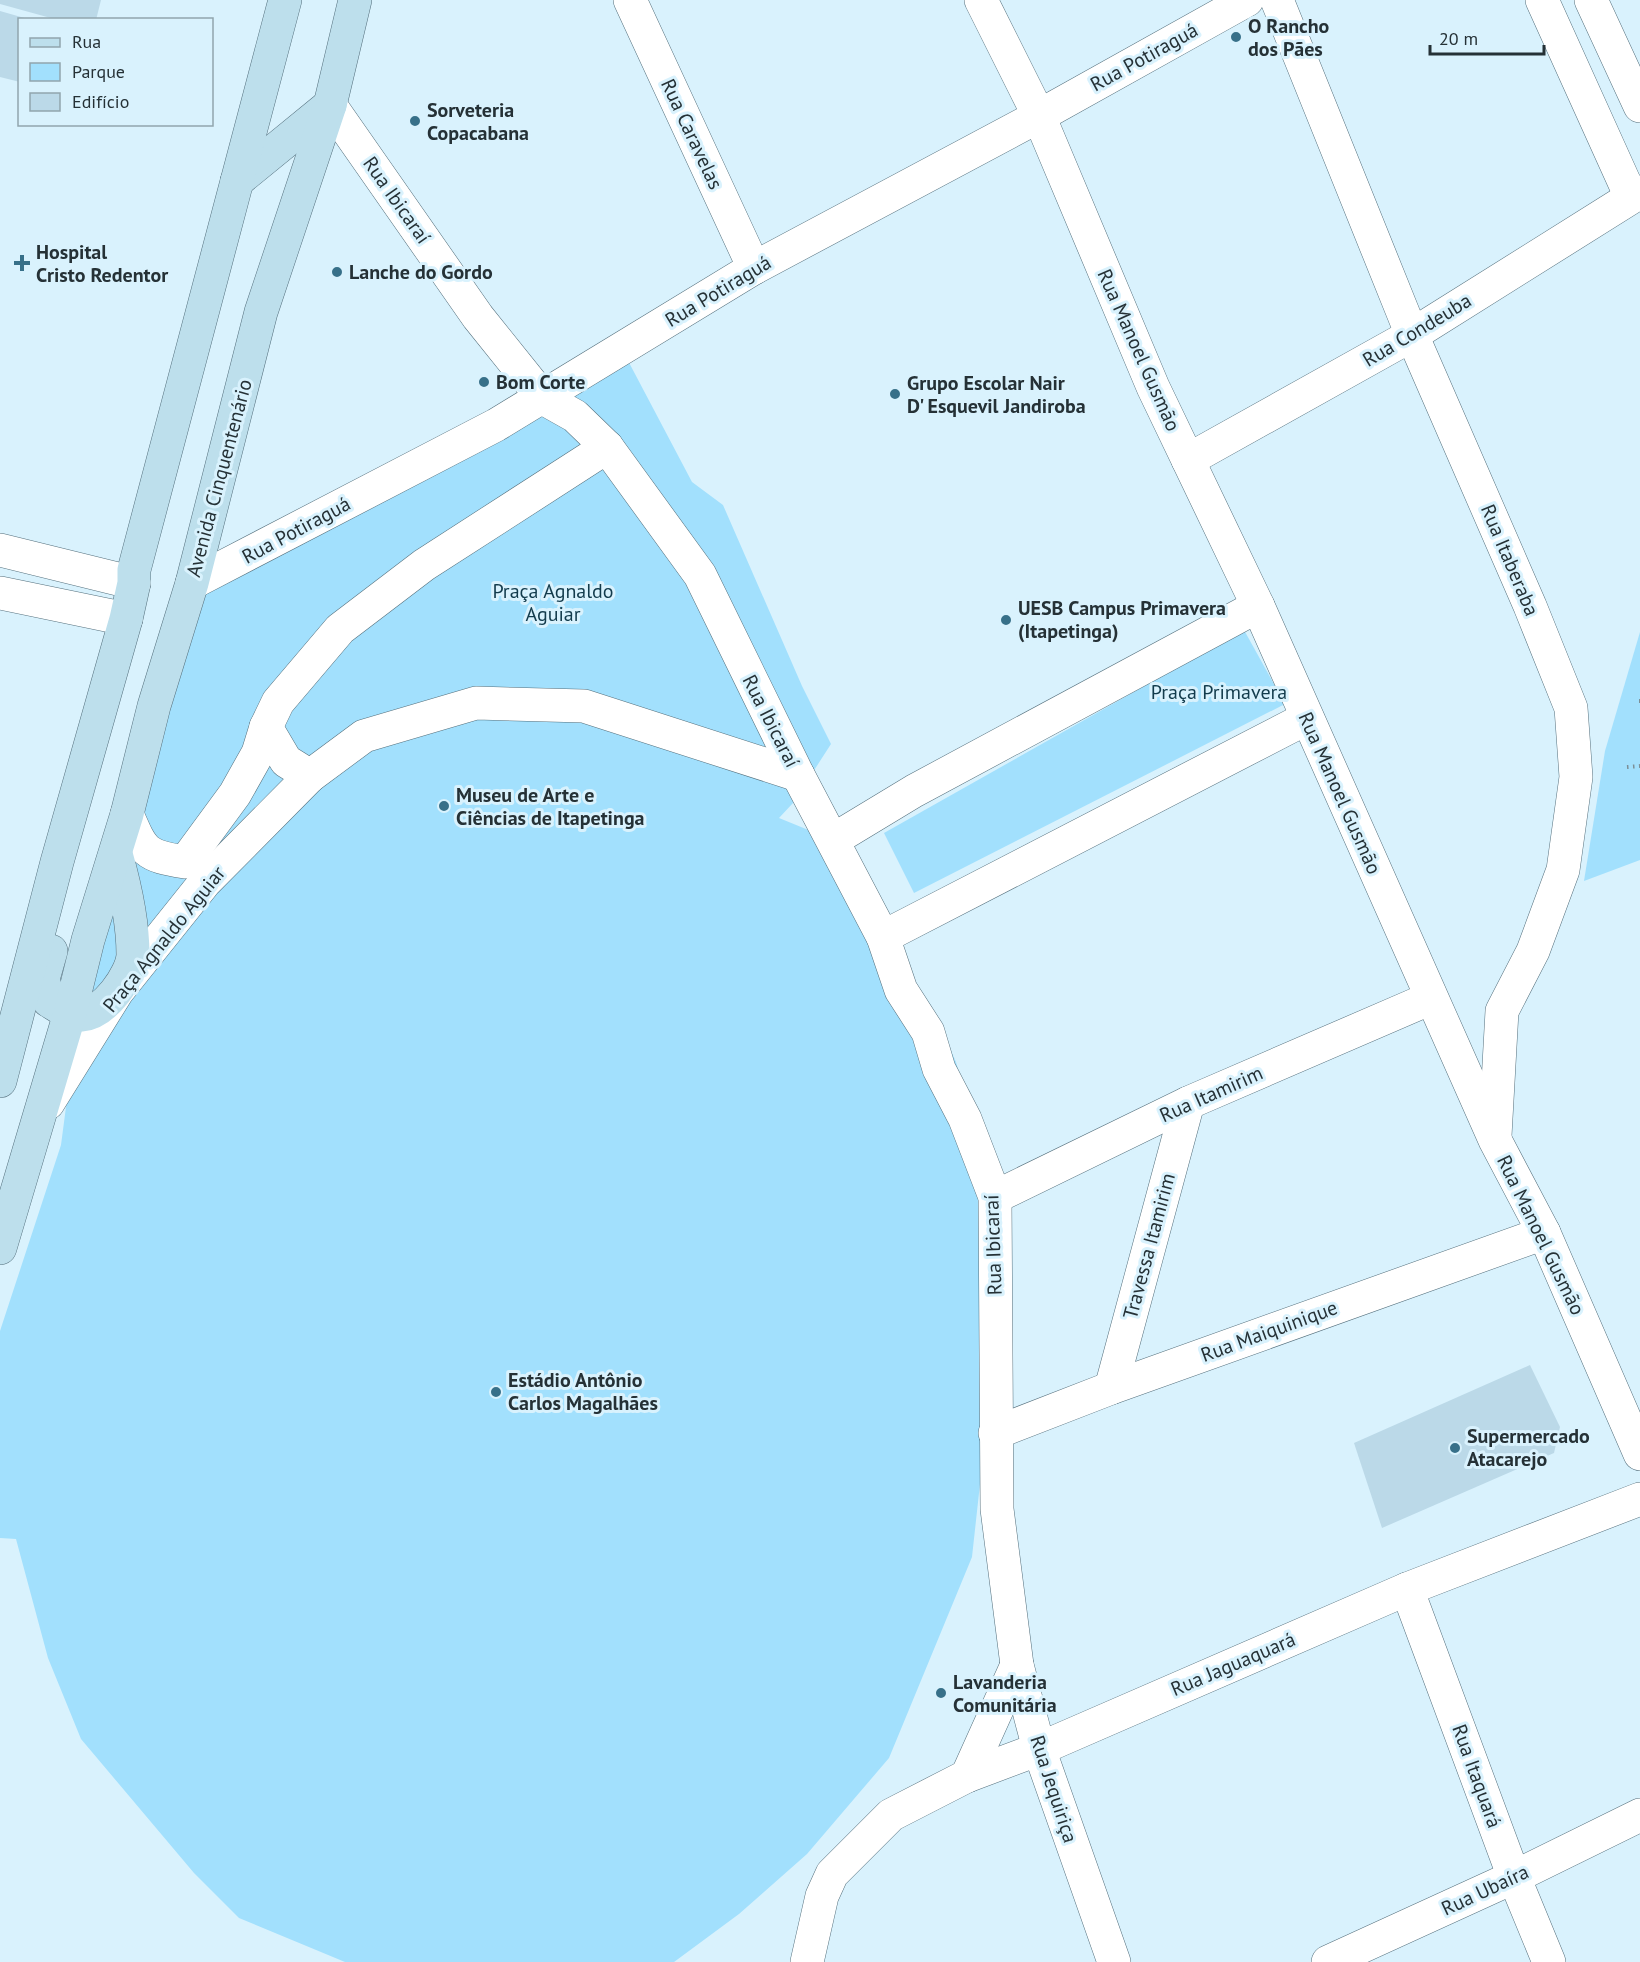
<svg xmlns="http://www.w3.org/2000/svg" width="1640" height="1962" font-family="'PT Sans',sans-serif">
<rect width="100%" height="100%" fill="#d9f2fd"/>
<g fill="#a2e0fd">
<polygon points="625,355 692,482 723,505 802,686 831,744 793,803 779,818 833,840 883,937 930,1004 956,1062 995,1197 992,1452 980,1484 972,1557 889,1758 807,1854 739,1914 674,1962 345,1962 239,1918 194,1873 81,1739 48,1658 16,1539 0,1538 0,1331 61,1145 88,940 154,706 212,577"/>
<polygon points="1244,630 1285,704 914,893 884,833"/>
<polygon points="1640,632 1640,860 1584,881 1605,751"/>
</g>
<g fill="#bbd9e8">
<polygon points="0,0 101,0 96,20 58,20 0,4"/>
<polygon points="0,11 28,19 20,20 20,82 0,77"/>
<polygon points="1530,1365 1560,1427 1554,1453 1382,1528 1354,1443"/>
</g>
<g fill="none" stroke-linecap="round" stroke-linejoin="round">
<defs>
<g id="street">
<polyline points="630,0 754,268"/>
<polyline points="981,0 1039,116 1153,387 1258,606 1495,1140 1544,1233 1640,1454"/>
<polyline points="1277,0 1412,335 1530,606 1571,708 1576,777 1563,870 1533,951 1502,1011 1495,1136"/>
<polyline points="1542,0 1631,197"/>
<polyline points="1591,0 1640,106"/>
<polyline points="330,105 478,317 543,398 575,416 607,447 700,575 798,775 883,937 901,990 928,1032 939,1069 965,1119 995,1197 997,1509 1017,1665 1039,1749 1114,1962"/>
<polyline points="1188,460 1412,335 1640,192"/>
<polyline points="0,550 134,583"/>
<polyline points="192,583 496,425 754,268 1039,116 1247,0"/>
<polyline points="0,593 126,619"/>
<polyline points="266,727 286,761 310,776"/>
<path d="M127,814C143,852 145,856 185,862L235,794L258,753L266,727L278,702L340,629L424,565L607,447"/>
<polyline points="833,840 914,791 1258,606"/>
<polyline points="883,937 1307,718"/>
<polyline points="48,1103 117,992 205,882 310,776 364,736 476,703 584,706 798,775"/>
<polyline points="995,1197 1188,1103 1431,998"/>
<polyline points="1111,1388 1188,1103"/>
<polyline points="995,1433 1111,1388 1544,1233"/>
<polyline points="1407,1589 1514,1877 1549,1962"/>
<polyline points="967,1776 1017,1665"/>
<polyline points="807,1962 822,1896 832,1874 891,1815 967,1776 1039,1749 1407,1589 1640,1499"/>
<polyline points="1328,1962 1514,1877 1640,1815"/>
</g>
<g id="secondary">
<polyline points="237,181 330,105"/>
<path d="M51,951L43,979L49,1001C58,1006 70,1016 82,1015C104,1014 132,975 133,955C133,921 125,886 116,854"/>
<polyline points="0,1081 57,862 126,619 134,583 134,570 285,0"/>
<polyline points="0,1248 70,1013 88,940 127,814 154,706 192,583 261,312 330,105 355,0"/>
</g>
</defs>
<use href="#street" stroke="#55707d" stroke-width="34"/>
<use href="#secondary" stroke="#55707d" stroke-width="34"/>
<g stroke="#7c8f97" stroke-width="4" stroke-dasharray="1.5 4.5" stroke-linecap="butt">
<polyline points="1639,701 1640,701"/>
<polyline points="1627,767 1640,766"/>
</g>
<use href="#street" stroke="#fff" stroke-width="33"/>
<use href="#secondary" stroke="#bddfec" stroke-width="33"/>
</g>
<g fill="#377089" stroke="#d9f2fd" stroke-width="2">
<circle cx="1236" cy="37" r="6"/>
<circle cx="415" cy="121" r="6"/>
<path d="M19 254h6v6h6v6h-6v6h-6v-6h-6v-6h6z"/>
<circle cx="337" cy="272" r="6"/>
<circle cx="484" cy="382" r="6"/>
<circle cx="895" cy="394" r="6"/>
<circle cx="1006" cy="620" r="6"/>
<circle cx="444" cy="806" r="6"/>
<circle cx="496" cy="1392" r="6"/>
<circle cx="1455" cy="1448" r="6"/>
<circle cx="941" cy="1693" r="6"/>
</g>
<g text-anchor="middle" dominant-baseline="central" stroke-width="6" stroke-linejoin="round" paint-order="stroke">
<g font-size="20" font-weight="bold" fill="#253136" stroke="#d9f2fd" text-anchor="start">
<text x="1248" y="26">O Rancho<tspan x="1248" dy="23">dos Pães</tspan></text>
<text x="427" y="110">Sorveteria<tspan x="427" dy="23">Copacabana</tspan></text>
<text x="36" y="252">Hospital<tspan x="36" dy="23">Cristo Redentor</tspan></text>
<text x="349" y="272">Lanche do Gordo</text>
<text x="496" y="382">Bom Corte</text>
<text x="907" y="383">Grupo Escolar Nair<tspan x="907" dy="23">D' Esquevil Jandiroba</tspan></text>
<text x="1018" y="608">UESB Campus Primavera<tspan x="1018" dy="23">(Itapetinga)</tspan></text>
<text x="456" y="795">Museu de Arte e<tspan x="456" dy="23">Ciências de Itapetinga</tspan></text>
<text x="508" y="1380">Estádio Antônio<tspan x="508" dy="23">Carlos Magalhães</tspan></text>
<text x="1467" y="1436">Supermercado<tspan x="1467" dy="23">Atacarejo</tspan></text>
<text x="953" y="1682">Lavanderia<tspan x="953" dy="23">Comunitária</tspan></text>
</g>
<g font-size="20" fill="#253136" stroke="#d9f2fd">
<text transform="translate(1144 57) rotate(-29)">Rua Potiraguá</text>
<text transform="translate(692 134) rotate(65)">Rua Caravelas</text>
<text transform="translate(397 200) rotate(55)">Rua Ibicaraí</text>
<text transform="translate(718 291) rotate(-31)">Rua Potiraguá</text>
<text transform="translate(1417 330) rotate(-31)">Rua Condeuba</text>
<text transform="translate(1139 350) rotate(66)">Rua Manoel Gusmão</text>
<text transform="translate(219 478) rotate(-75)">Avenida Cinquentenário</text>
<text transform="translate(296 530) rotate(-28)">Rua Potiraguá</text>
<text transform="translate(1510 560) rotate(67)">Rua Itaberaba</text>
<text transform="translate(771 721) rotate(63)">Rua Ibicaraí</text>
<text transform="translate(1340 793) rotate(66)">Rua Manoel Gusmão</text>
<text transform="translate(164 939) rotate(-51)">Praça Agnaldo Aguiar</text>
<text transform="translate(1211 1094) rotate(-24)">Rua Itamirim</text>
<text transform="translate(1541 1235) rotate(64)">Rua Manoel Gusmão</text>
<text transform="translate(993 1245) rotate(-92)">Rua Ibicaraí</text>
<text transform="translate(1149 1246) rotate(-75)">Travessa Itamirim</text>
<text transform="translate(1269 1331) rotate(-20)">Rua Maiquinique</text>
<text transform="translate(1233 1664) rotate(-23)">Rua Jaguaquará</text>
<text transform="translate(1477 1776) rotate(70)">Rua Itaquará</text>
<text transform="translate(1054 1789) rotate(72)">Rua Jequiriça</text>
<text transform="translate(1485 1890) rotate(-25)">Rua Ubaíra</text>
</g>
<g font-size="20" fill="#123b4c" stroke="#d9f2fd">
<text x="553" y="591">Praça Agnaldo<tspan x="553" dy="23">Aguiar</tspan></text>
<text x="1219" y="692">Praça Primavera</text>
</g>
</g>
<rect x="18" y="18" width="195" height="108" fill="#d9f2fd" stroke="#91a5ad" stroke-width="1.5"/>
<rect x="30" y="38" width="30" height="9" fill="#bddfec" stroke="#91a5ad" stroke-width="1.5"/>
<text x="72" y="48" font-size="18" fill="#253136">Rua</text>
<rect x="30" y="63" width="30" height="18" fill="#a2e0fd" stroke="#91a5ad" stroke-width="1.5"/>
<text x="72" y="78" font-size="18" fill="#253136">Parque</text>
<rect x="30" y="93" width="30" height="18" fill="#bbd9e8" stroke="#91a5ad" stroke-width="1.5"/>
<text x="72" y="108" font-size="18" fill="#253136">Edifício</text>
<path d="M1430 45v9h114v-9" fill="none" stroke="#253136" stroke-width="3"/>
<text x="1439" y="45" font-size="18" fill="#253136" stroke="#d9f2fd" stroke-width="4.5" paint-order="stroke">20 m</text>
</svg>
